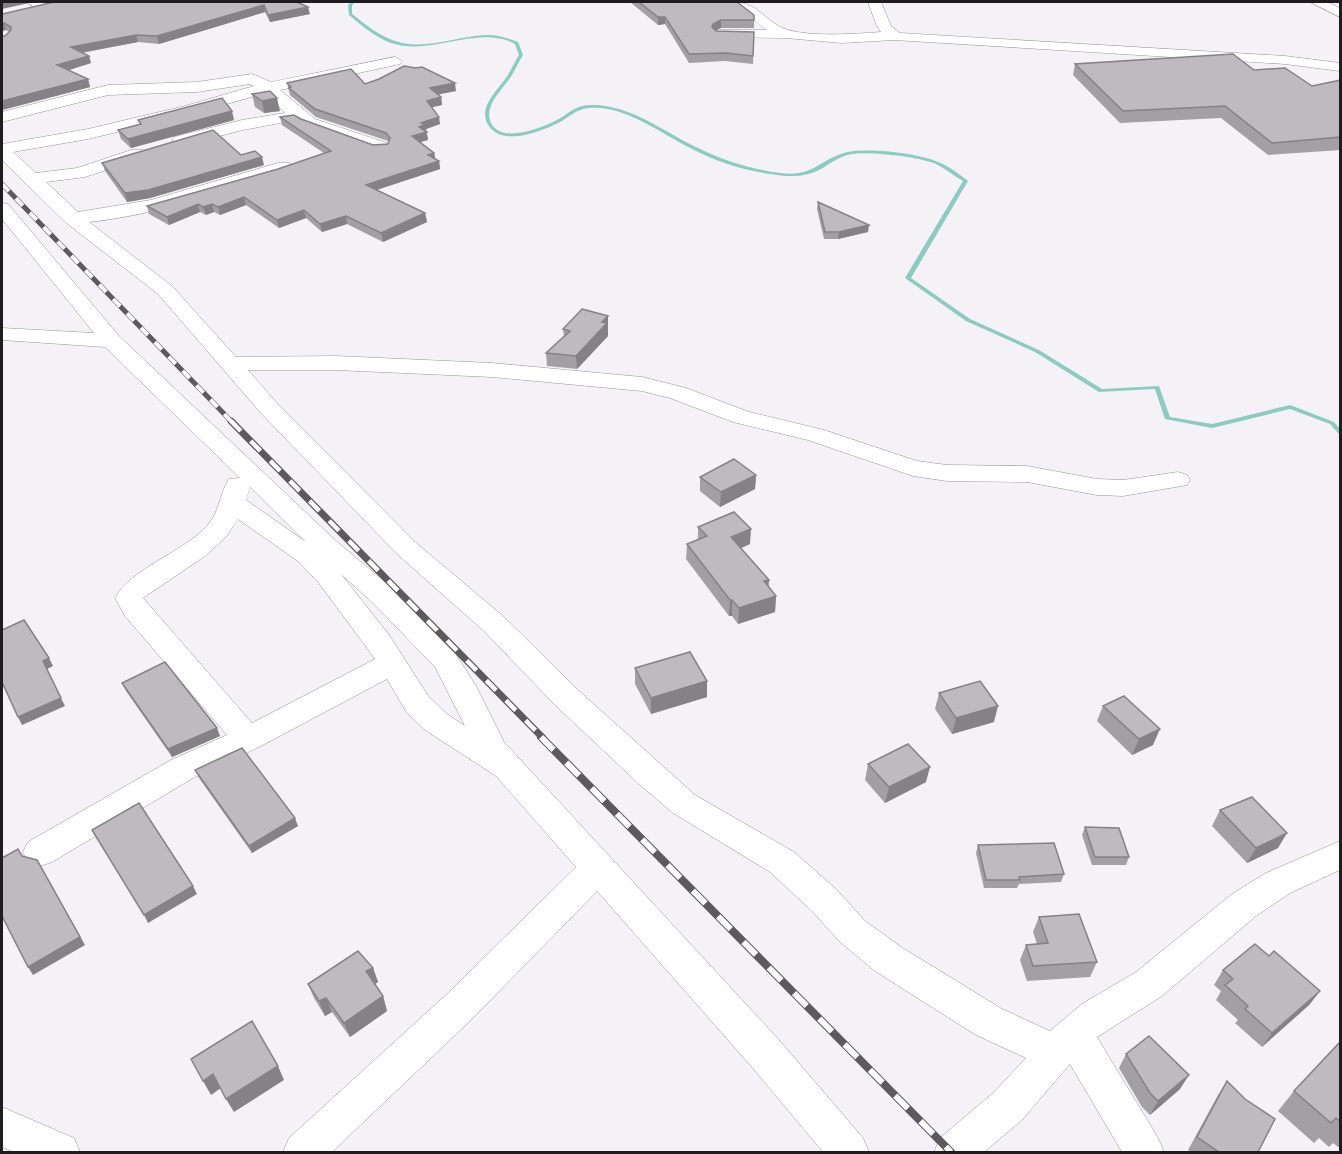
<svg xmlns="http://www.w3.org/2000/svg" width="1342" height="1154" font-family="'Nunito Sans',sans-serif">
<rect width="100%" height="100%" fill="#f5f2f7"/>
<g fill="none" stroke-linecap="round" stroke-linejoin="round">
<path fill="#8dcabf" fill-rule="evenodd" d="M351,2H355L352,5V14C365,24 379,36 395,41C425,51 456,36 487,35C498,35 508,38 518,42L523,55C519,61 516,68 512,75C504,88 483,105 491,123C501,144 542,128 557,120C568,114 576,105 589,105C629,103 664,132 698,148C724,161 751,169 780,173C814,177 817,161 844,153C864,147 918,153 938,162C949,166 959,174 968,181L911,278L970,319L1039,350L1102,389L1159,386L1170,417L1212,424L1290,405L1334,422L1340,429V434L1338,433L1330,424L1290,409L1212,428L1165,419L1155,389L1099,392L1035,352L966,321L905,278L963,181C954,176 946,169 936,164C920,157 864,150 847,155C838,158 830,163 823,168C805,178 789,177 770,174C743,170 717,162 692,149C662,134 624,104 588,108C577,109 569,117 560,122C543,131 503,147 489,126C476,108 499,89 508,75C512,68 515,61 519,55L515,44C511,42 507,40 502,39C465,31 428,55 391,43C375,37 361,25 349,15L348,5Z"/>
<defs>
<g id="minor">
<polygon points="26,2 42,2 47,6 40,10"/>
<path d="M731,2C761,2 763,22 788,30C813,37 854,34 881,32L876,24L868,2H881L891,26L900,33L1285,56L1340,63V71L1285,64L894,40L842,43L786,38L716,37L714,34L721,30H767Z"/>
<polygon points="1310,2 1327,2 1340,8 1340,17"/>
<path d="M395,57L402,61L400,64L280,90L315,119L387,143L389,147L387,151H375L303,125L296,120L243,130L180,146L172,141L174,137L242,120L285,113L265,93L196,113L88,139L13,152L36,173L77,168L131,150H143L146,154L143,158L85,177L46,182L78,212L151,200L278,163H290L293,167L290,171C224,190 158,215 89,222L172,286L236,357L336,356L492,363L642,377L686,388L749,412L824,430L917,461L947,465L1027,466L1097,479L1123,480L1178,472L1187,475L1190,480L1187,485L1123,496L1097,495L1027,482L947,481L913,476L808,440L733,422L670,398L642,391L492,377L336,370H248L276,402L415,542L504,617L578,690L695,795L794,852L837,890L864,920L901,947L1002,1009L1050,1031L1082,1004L1136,972L1232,894L1266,873L1340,841V870L1290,893L1256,916L1162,996L1097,1037L1158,1138L1164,1152H1122L1070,1064L1021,1121L984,1152H934L940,1138L993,1093L1026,1058L976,1035L875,971L840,942L813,912L770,872L673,813L639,784L556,706L484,631L397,554L260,412L158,294L65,222L2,160V144L88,129L185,106L254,86L250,84L197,92L108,95L2,122V112L108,85L197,82L252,74L271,82Z"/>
<path d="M2,203L8,204L119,336L335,540L392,588L455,653L476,686L504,742L779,1040L863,1138L869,1152H823L751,1066L597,891L473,1018L332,1152H283L289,1138L447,994L576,867L496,776L425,730L407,713L387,679L259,747L193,778L52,862L40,866L28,862L23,852L28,842L171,760L227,735L125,616L115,598C130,569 182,553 207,526C220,512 219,494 229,479L240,478L105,347L2,340V328L94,333L2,219ZM250,487L306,542L246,500ZM238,519L299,562L318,582L375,659L252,723L143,598L205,556L226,537ZM341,574L372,602L435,667L465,726L447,714L429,697L389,635Z"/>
<polygon points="2,1107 74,1138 80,1152 14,1152 2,1147"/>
</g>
</defs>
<use href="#minor" stroke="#969398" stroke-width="1"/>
<use href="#minor" fill="#fff" fill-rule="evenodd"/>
<defs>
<polyline id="rail-far2" points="2,184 232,422"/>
<polyline id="rail-far1" points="231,421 543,738"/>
<polyline id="rail" points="541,737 951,1152"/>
</defs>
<use href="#rail-far2" stroke="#5c5a5d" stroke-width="5"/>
<use href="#rail-far1" stroke="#5c5a5d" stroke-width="7"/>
<use href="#rail" stroke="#5c5a5d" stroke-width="8"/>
<use href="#rail-far2" stroke="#fff" stroke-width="4" stroke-dasharray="10" stroke-linecap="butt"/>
<use href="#rail-far1" stroke="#fff" stroke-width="4.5" stroke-dasharray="14" stroke-linecap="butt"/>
<use href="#rail" stroke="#fff" stroke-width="6" stroke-dasharray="18" stroke-linecap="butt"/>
</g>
<g fill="#a3a0a5">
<polygon points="54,2 299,2 310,14 270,22 265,12 159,44 138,42 82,53 89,56 91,63 68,70 88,79 90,87 2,110 2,36 5,36 9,32 6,30 2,31 2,14"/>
<polygon points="630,2 737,2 754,15 754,28 721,28 716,31 754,32 753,64 725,61 689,63 665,24 658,25"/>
<polygon points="1075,64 1254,70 1312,86 1341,80 1341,150 1268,155 1221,118 1120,123 1073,75"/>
<polygon points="287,83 365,84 456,91 437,94 441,97 442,105 432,107 440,124 426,129 428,140 420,142 434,153 435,159 439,161 440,169 377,190 425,213 427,222 383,242 347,224 322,232 306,218 279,228 246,205 220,215 214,212 206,215 200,212 169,225 149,214 147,206 278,169 324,153 282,125 280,117 301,119 373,145 388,144 388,141 316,117 290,95"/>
<polygon points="252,94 280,111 264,113 255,107"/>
<polygon points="138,120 234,120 131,148 121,139 118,130 140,124"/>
<polygon points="241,155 264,165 150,198 127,202 105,171 102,163"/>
<polygon points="818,202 868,232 838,239 824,239 817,209"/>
<polygon points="608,316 608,336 577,369 547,366 546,353 564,337 563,329"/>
<polygon points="756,475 755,489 720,507 700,491 700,477"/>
<polygon points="698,527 750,544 741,548 776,596 775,612 738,624 732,616 729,616 686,559 687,544 698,539"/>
<polygon points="635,668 707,681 707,697 651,714 635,684"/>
<polygon points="122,683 220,736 172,757 126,691"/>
<polygon points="939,693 994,722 952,734 935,709"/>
<polygon points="1103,706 1153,745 1132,755 1097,721"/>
<polygon points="868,764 926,782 885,803 865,780"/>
<polygon points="195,770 298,826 252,853 199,778"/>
<polygon points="1220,810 1278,848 1247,863 1212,826"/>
<polygon points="1085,827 1129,857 1126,865 1092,865 1082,835"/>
<polygon points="978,845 1064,874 1061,882 1019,884 1017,888 984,888 976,853"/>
<polygon points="1039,917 1097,962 1090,977 1027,981 1020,960 1026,945 1037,944 1033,932"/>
<polygon points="1269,956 1320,991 1309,1005 1262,1047 1235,1023 1238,1020 1216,1000 1221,991 1214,985 1223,970"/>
<polygon points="373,968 378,982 375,984 383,996 387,1011 350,1037 332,1012 325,1016 314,998 308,984"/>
<polygon points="1341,1041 1341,1149 1333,1143 1329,1147 1319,1138 1314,1143 1278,1111 1294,1091"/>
<polygon points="1126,1054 1180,1089 1150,1115 1142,1107 1119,1068"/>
<polygon points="1227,1081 1258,1152 1192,1152 1188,1150 1218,1095"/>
</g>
<g fill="#858286">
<polygon points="2,2 34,2 2,9"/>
<polygon points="264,5 265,12 159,44 157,36"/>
<polygon points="308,7 310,14 270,22 268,15"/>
<polygon points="658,17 665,17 665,24 658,25"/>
<polygon points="721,20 721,28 713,32 713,24"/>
<polygon points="2,23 4,23 6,30 2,31"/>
<polygon points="136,35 138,42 73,54 71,47"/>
<polygon points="89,56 91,63 60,73 57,65"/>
<polygon points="88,79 90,87 2,110 2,101"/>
<polygon points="455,83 456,91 431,96 430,88"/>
<polygon points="441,97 442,105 428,108 427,101"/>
<polygon points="277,98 280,111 264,113 262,101"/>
<polygon points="232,111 234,120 131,148 128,139"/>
<polygon points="439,117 440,124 426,129 428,140 413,144 412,136 421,123"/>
<polygon points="434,153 436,161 428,155"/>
<polygon points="262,157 264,165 150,198 127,202 125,193"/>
<polygon points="439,161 440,169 367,193 366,185"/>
<polygon points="244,197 246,205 220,215 218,207"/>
<polygon points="198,204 200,212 169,225 167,217"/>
<polygon points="212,204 214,212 206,215 203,207"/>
<polygon points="304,210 306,218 279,228 277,220"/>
<polygon points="425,213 427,222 383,242 381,233"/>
<polygon points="346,216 347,224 322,232 320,224"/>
<polygon points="869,225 868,232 838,239 839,232"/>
<polygon points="608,316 608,336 577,369 576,356 602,322"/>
<polygon points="756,475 755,489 720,507 721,492"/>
<polygon points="751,529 750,544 730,553 731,537"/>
<polygon points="769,580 768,595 764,581"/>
<polygon points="776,596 775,612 738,624 739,608"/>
<polygon points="730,600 732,600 732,616 729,616"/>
<polygon points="49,658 53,666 47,669 43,661"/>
<polygon points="707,681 707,697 651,714 651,698"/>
<polygon points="61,698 65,706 22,725 18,717"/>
<polygon points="998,706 994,722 952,734 956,718"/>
<polygon points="217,728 220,736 172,757 168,749"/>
<polygon points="1160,729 1153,745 1132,755 1139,739"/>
<polygon points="930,767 926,782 885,803 889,787"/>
<polygon points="295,818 298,826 252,853 249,846"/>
<polygon points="1287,833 1278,848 1247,863 1256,848"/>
<polygon points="42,868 85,945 33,975 28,967"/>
<polygon points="193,886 197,894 148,923 144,915"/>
<polygon points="373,968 378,982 371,986 366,971"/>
<polygon points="1320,991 1309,1005 1262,1047 1272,1033"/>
<polygon points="383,996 387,1011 350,1037 344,1023"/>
<polygon points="326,998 332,1012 325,1016 319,1001"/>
<polygon points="278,1066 284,1080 234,1112 226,1099"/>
<polygon points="213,1074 221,1088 211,1095 203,1081"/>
<polygon points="1189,1075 1180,1089 1150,1115 1158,1101"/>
</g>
<g fill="#bebac0" stroke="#858286" stroke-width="1.5">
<polygon points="54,2 297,2 308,7 268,15 264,5 157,36 136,35 71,47 89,56 57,65 88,79 2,101 2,36 5,36 11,30 11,27 4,23 2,23 2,14"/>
<polygon points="639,2 737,2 754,15 754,20 721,20 713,24 712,27 716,31 754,32 753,56 726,53 689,54 665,17 658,17"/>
<polygon points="1233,54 1254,70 1285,68 1312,86 1341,80 1341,137 1272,143 1225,106 1123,111 1075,64"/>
<polygon points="404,66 416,68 422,67 455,83 430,88 441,97 427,101 439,117 421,123 425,125 419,127 427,132 412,136 434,153 428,155 439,161 366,185 425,213 381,233 346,216 320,224 304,210 277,220 244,197 218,207 212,204 203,207 198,204 167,217 147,206 278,169 331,151 280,117 294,115 301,119 373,145 388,144 390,138 386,133 315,109 289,88 291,87 287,83 351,69 365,84 379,79"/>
<polygon points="270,91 277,98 262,101 252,94"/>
<polygon points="222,98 232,111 128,139 118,130 141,124 138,120"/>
<polygon points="213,130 241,155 255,151 262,157 148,190 125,193 102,163"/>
<polygon points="818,202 869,225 839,232 825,232"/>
<polygon points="582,309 608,316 602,322 607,323 576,356 546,353 570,331 563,329"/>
<polygon points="734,459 756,475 721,492 700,477"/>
<polygon points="734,512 751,529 731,537 769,580 764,581 776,596 739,608 732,600 730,600 687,544 707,536 698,527"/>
<polygon points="24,620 49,658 43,661 61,698 18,717 2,682 2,630"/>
<polygon points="690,652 707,681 651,698 635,668"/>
<polygon points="165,662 217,728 168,749 122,683"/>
<polygon points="980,681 998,706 956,718 939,693"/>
<polygon points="1124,696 1160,729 1139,739 1103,706"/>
<polygon points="908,744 930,767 889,787 868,764"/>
<polygon points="242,748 295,818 249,846 195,770"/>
<polygon points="1252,797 1287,833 1256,848 1220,810"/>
<polygon points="139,803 193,886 144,915 92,830"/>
<polygon points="1085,827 1119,828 1129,857 1095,857"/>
<polygon points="1054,843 1064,874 1019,877 1020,880 986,880 978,845"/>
<polygon points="18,849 22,856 37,860 80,937 28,967 2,916 2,858"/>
<polygon points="1079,914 1097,962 1033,966 1026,945 1048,943 1039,917"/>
<polygon points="1255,944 1269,956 1274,951 1320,991 1272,1033 1245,1009 1248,1006 1225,985 1233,979 1223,970"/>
<polygon points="358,951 373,968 366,971 383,996 344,1023 326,998 319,1001 308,984"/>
<polygon points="252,1021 278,1066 226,1099 213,1074 203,1081 191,1059"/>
<polygon points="1149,1036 1189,1075 1158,1101 1150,1093 1126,1054"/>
<polygon points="1341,1041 1341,1122 1336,1118 1331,1123 1294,1091"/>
<polygon points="1227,1081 1245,1099 1275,1119 1258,1152 1219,1152 1197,1137"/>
</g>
<rect width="1342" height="1154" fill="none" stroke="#1e1c1e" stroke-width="6"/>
</svg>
